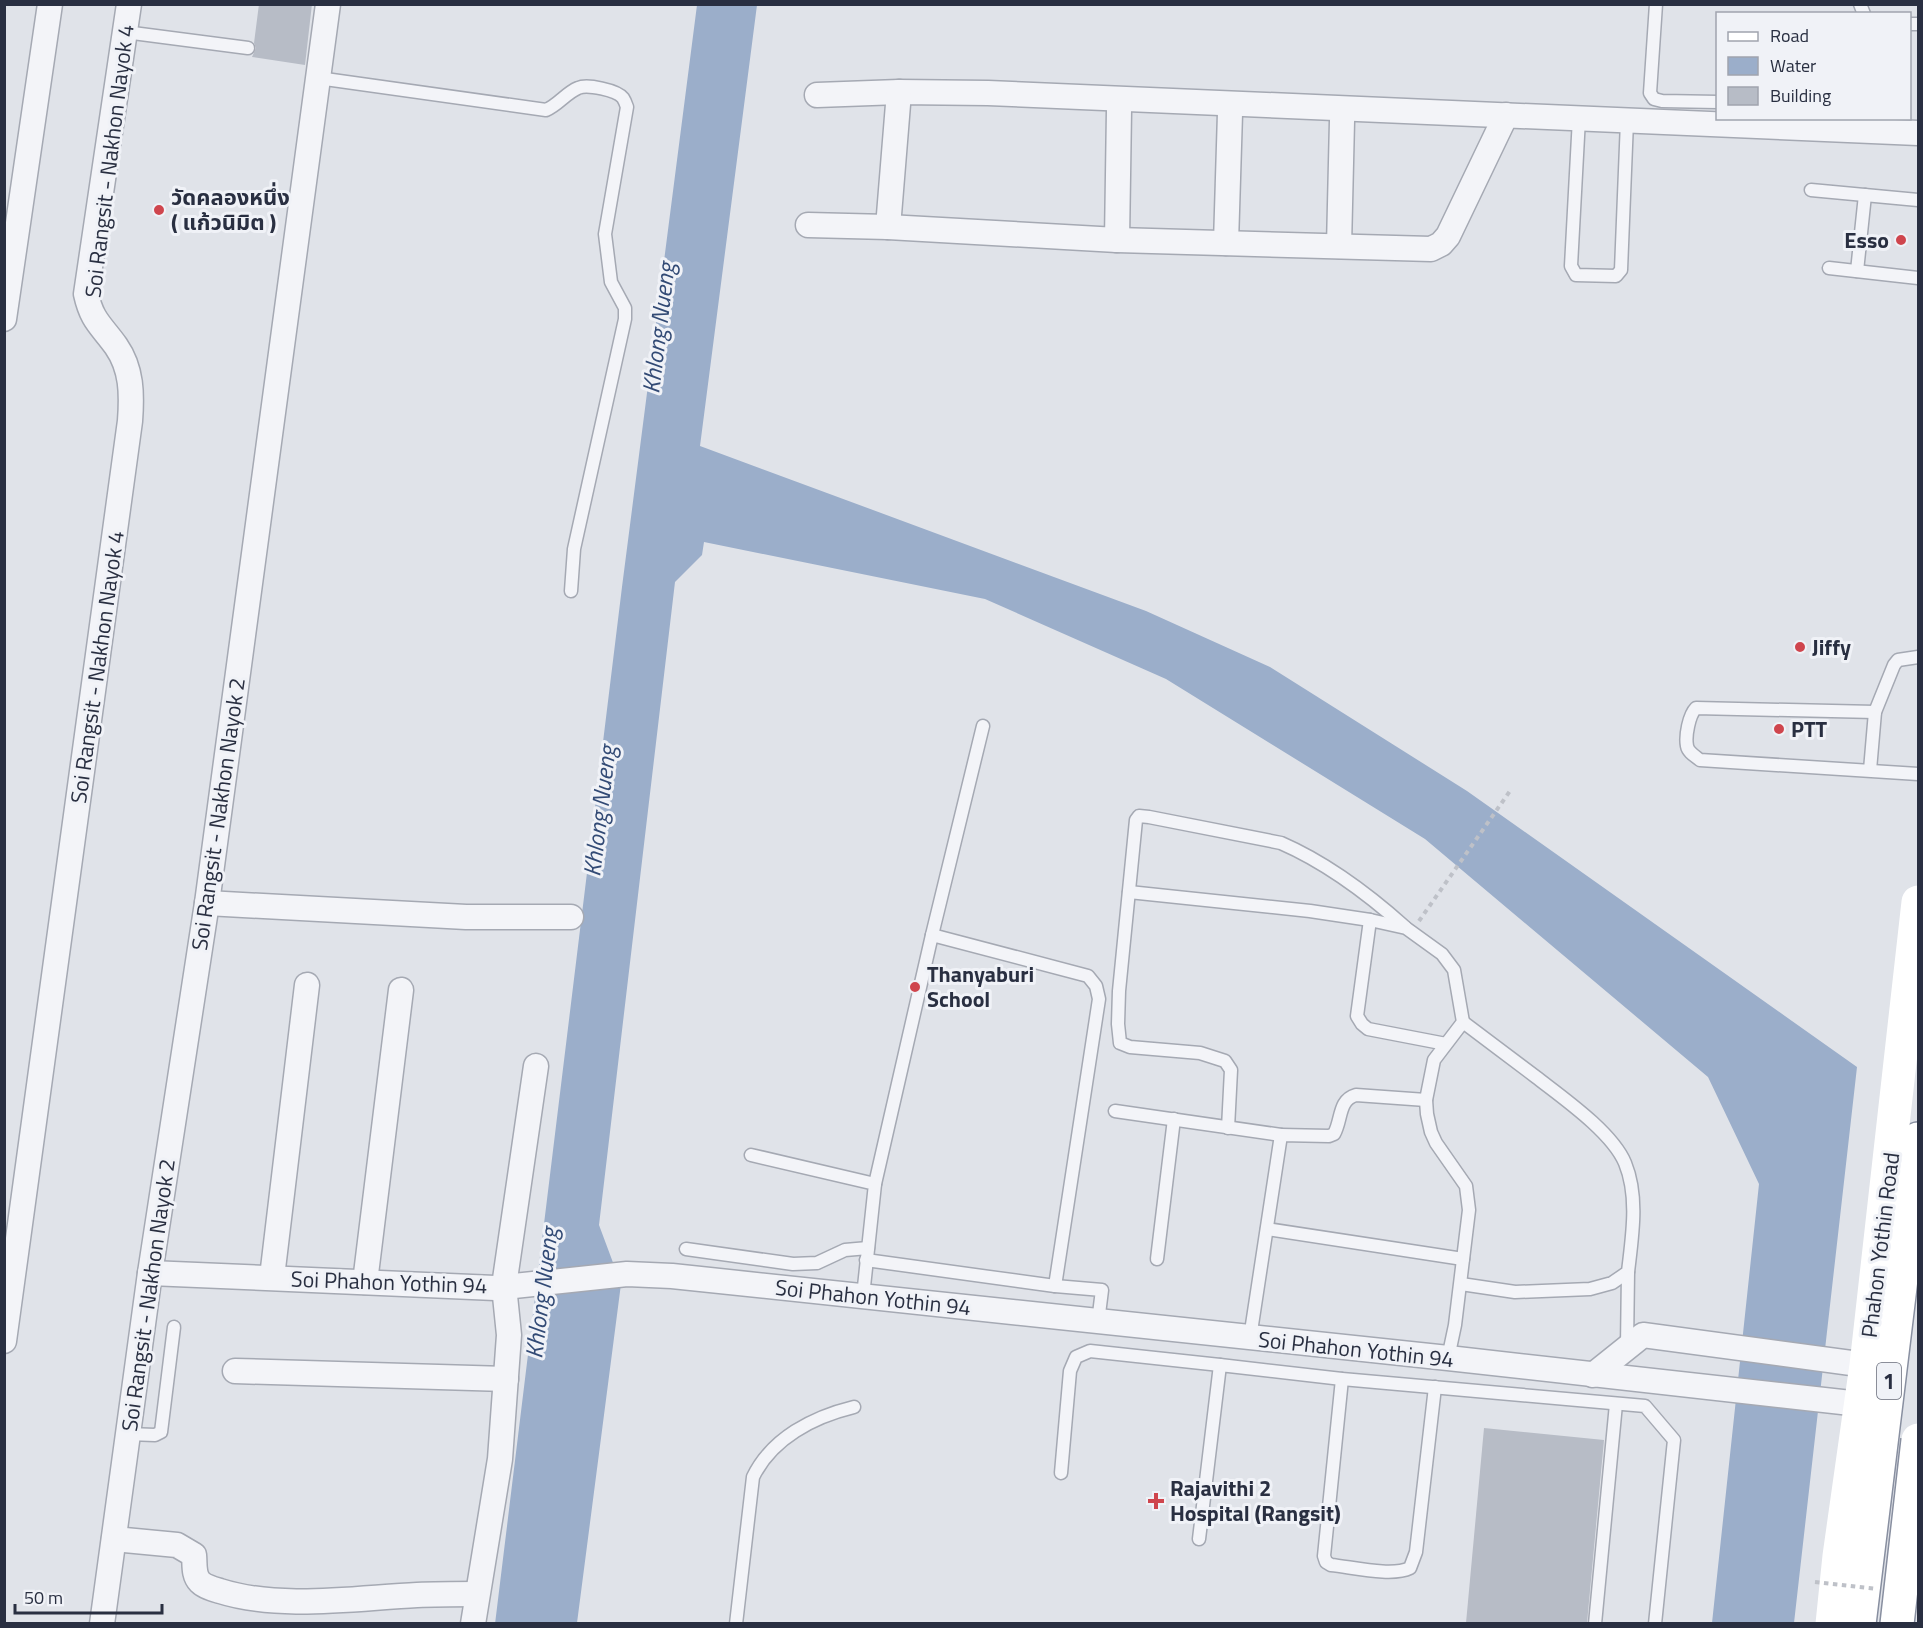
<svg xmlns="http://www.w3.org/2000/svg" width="1923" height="1628" font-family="'Titillium Web','Noto Sans Thai',sans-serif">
<rect width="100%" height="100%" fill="#e0e3e9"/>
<polygon fill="#9baeca" points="697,5 757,5 700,446 1146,611 1270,667 1467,791 1857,1067 1794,1623 1712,1623 1759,1184 1708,1077 1425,839 1166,679 985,599 704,542 702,555 675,582 599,1225 621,1284 577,1623 495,1624 622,587"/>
<g fill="#b7bcc6">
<polygon points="259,4 312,4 305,65 252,57 256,48 254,43"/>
<polygon points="1484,1428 1604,1440 1587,1623 1466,1623"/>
</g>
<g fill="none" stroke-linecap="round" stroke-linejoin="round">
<defs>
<g id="lane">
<polyline points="1656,4 1650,93 1654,99 1662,101 1718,102"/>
<polyline points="1860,4 1864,14"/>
<polyline points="1910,24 1918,24"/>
<polyline points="125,32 248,48"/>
<path d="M318,78L546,110C558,105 566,93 578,88C587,84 617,90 623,98C625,101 626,104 627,107L605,234L611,282L625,308V319L574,549L571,591"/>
<polyline points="1579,118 1571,266 1576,275 1616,276 1621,270 1627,121"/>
<polyline points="1811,190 1918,200"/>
<polyline points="1829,268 1918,278"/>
<polyline points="1857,271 1865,195"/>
<path d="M1875,712L1696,708C1689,715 1685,736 1687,746C1688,752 1695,756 1700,760L1918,774"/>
<polyline points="1870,770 1875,712 1894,665 1898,660 1918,657"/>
<polyline points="1129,892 1310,911 1370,920"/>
<polyline points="932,935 983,726"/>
<polyline points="1446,1044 1368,1029 1362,1024 1357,1016 1370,920 1406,928 1442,954 1454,970 1463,1022 1434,1060 1426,1100 1427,1114 1431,1132 1436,1143 1466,1186 1469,1210 1455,1325 1448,1358"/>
<polyline points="1115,1111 1281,1135"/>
<path d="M1228,1128L1231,1070L1225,1061L1200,1053L1130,1047L1120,1043L1118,1024L1119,991L1136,820L1139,816L1149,817L1281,843C1327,863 1368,894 1405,927"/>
<polyline points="751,1155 875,1184 863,1296"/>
<polyline points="875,1184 932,935 1088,976 1096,986 1099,999 1055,1286"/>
<polyline points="1267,1229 1463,1259"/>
<polyline points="686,1249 793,1264 817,1263 845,1250 868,1248"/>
<polyline points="1157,1259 1174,1119"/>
<polyline points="866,1260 1055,1286 1102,1290 1098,1322"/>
<path d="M1461,1284L1515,1292L1590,1289L1612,1283L1628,1272C1632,1237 1639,1197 1625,1163C1612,1132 1563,1098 1536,1077C1512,1059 1487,1040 1463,1022"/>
<path d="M1250,1338L1281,1135L1329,1136L1334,1134C1342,1120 1338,1100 1356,1095L1426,1100"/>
<polyline points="1627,1346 1628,1272"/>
<path d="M1342,1379L1324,1556L1326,1562L1331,1565C1352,1567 1392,1577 1410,1568L1416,1552L1435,1387"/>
<polyline points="128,1434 155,1435 161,1432 174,1327"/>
<polyline points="1061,1473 1070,1371 1076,1357 1090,1351 1220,1365"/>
<polyline points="1199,1539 1220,1365 1342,1379 1645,1406 1674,1440 1655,1624"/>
<path d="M736,1624L753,1477C772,1438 813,1417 854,1407"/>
<polyline points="1595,1624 1616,1404"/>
</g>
<g id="street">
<polyline points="817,95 899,92 988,93 1918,133"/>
<polyline points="808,225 888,227 899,92"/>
<polyline points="888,227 1117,240 1431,249 1441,244 1448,236 1506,115"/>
<polyline points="1117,240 1119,110"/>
<polyline points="1226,243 1230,113"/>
<polyline points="1339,246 1342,121"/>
<polyline points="4,319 50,4"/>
<polyline points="207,903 466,917 571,917"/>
<polyline points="150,1273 495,1288 627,1274 672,1276 1448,1358 1860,1404"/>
<polyline points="272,1277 307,985"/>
<polyline points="365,1282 401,990"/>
<path d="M4,1341L130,421C132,394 132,369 116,346C101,325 92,321 86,294L129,4"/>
<polyline points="235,1371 506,1379"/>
<polyline points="1593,1375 1643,1335 1866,1365"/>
<path d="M114,1539L177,1545L194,1555C195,1564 193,1575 200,1582C205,1587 213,1589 220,1591C280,1610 355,1598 417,1595C437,1594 457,1594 477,1594"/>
<polyline points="102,1624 150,1273 207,903 328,4"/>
<polyline points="473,1624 500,1459 509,1335 504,1286 536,1066"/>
</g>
<polyline id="highway" points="1859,1624 1918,1139"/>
</defs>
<use href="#lane" stroke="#a5a9b3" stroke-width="15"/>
<use href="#street" stroke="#a5a9b3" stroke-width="27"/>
<use href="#highway" stroke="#888fa0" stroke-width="36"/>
<polyline stroke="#bec1c8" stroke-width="4" stroke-dasharray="4.5 4.5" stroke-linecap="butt" points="1419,921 1510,791"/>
<use href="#lane" stroke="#f3f4f8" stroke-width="12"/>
<use href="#street" stroke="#f3f4f8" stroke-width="24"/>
<polyline stroke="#fff" stroke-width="33" points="1832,1624 1839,1556 1866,1365 1918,902"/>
<use href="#highway" stroke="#fff" stroke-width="33"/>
<defs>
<polyline id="highway-bridge" points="1897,1624 1918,1440"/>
</defs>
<use href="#highway-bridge" stroke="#888fa0" stroke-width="36" stroke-linecap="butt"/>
<polyline stroke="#bec1c8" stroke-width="4" stroke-dasharray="4.5 4.5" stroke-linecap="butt" points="1815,1582 1877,1589"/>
<use href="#highway-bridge" stroke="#fff" stroke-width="33"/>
</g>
<g fill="#cf454d" stroke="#f0f2f7" stroke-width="2">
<circle cx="159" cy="210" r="6"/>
<circle cx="1901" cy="240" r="6"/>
<circle cx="1800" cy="647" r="6"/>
<circle cx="1779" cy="729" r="6"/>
<circle cx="915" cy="987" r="6"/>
<path d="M1153 1492h6v6h6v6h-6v6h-6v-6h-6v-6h6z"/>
</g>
<g text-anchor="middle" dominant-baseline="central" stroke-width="6" stroke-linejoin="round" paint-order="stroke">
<rect fill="#f0f2f7" stroke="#656a78" stroke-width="1.5" x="1877" y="1363" width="24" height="36" rx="4.5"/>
<g font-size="21" font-weight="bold" fill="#292f41">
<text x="1889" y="1381">1</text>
</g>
<g font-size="22" fill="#292f41" stroke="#f0f2f7">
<text transform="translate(109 161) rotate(-83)">Soi Rangsit - Nakhon Nayok 4</text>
<text transform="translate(97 667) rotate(-82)">Soi Rangsit - Nakhon Nayok 4</text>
<text transform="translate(218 814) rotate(-82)">Soi Rangsit - Nakhon Nayok 2</text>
<text transform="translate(1880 1245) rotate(-83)">Phahon Yothin Road</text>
<text transform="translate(389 1282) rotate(2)">Soi Phahon Yothin 94</text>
<text transform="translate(148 1295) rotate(-82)">Soi Rangsit - Nakhon Nayok 2</text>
<text transform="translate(873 1297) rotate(6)">Soi Phahon Yothin 94</text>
<text transform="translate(1356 1349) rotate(6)">Soi Phahon Yothin 94</text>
</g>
<g font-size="22" font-weight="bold" fill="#292f41" stroke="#f0f2f7" text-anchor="start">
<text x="171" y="197">วัดคลองหนึ่ง<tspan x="171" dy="25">( แก้วนิมิต )</tspan></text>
<text x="1889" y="240" text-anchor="end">Esso</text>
<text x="1812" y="647">Jiffy</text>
<text x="1791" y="729">PTT</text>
<text x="927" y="974">Thanyaburi<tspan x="927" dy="25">School</tspan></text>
<text x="1170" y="1488">Rajavithi 2<tspan x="1170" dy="25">Hospital (Rangsit)</tspan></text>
</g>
<g font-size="24" font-style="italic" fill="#324a75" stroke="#f0f2f7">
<text transform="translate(658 328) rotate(-83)">Khlong Nueng</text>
<text transform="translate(599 811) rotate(-83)">Khlong Nueng</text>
<text transform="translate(541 1293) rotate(-83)">Khlong Nueng</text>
</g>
</g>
<rect width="1923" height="1628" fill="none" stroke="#292f41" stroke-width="12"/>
<rect x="1716" y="12" width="195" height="108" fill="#f0f2f7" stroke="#a0a4ae" stroke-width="1.5"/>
<rect x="1728" y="32" width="30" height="9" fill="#ffffff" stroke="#a0a4ae" stroke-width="1.5"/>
<text x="1770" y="42" font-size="18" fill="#292f41">Road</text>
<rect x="1728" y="57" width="30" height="18" fill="#9baeca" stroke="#a0a4ae" stroke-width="1.5"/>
<text x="1770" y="72" font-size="18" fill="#292f41">Water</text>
<rect x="1728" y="87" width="30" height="18" fill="#b7bcc6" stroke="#a0a4ae" stroke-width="1.5"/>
<text x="1770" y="102" font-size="18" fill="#292f41">Building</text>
<path d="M15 1604v9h147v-9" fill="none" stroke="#292f41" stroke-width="3"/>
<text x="24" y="1604" font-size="18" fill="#292f41" stroke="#f0f2f7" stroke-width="4.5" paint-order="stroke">50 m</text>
</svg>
